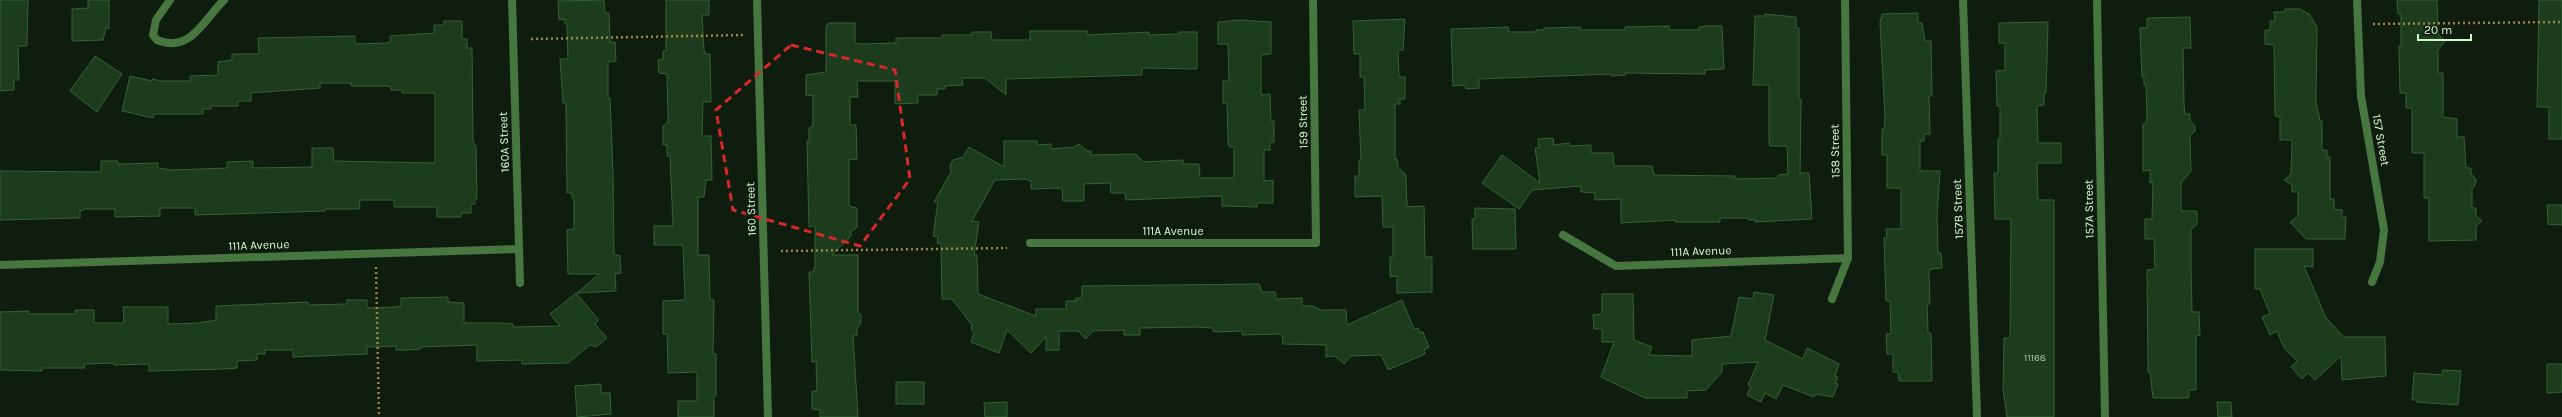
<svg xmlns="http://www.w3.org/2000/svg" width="2562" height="417" font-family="Karla,sans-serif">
<rect width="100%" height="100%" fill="#0f1d0f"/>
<g fill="#1d3b1d" stroke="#326432">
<polygon points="0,0 28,0 27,46 18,46 19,80 14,80 14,90 0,91"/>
<polygon points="88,0 109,0 109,28 106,28 103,40 72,41 72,9 88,8"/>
<polygon points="604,0 605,13 609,13 610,42 615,42 616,61 608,62 608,98 610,98 613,173 614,254 620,256 621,273 615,274 616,291 577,293 599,274 568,274 567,230 574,229 574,198 572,198 572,193 567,193 566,103 563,103 560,59 568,59 567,24 565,24 565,19 559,20 558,1"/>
<polygon points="666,0 709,0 709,15 702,15 704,50 705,54 710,54 711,102 703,102 702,136 711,136 712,180 706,180 704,197 698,197 698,255 709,255 710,300 714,300 713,354 716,354 716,396 714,396 714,417 678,417 678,401 697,401 697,372 668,373 667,334 663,334 663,301 685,300 683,245 654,245 654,226 673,226 670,156 667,156 667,145 663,145 663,126 668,122 667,74 659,73 658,60 663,59 663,51 666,51"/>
<polygon points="2397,0 2437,0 2438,34 2445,41 2438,50 2438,73 2443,73 2443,117 2457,119 2457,137 2464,137 2466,168 2471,168 2471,174 2476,179 2475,185 2472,189 2472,208 2476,208 2476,216 2482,221 2476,226 2476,240 2429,241 2429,198 2424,198 2424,153 2412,153 2412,108 2406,108 2406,93 2400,93 2399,46 2401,46 2401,14 2398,14"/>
<polygon points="2539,0 2562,0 2562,139 2549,139 2549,107 2537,107"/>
<polygon points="2285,9 2300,9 2309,14 2317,27 2316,102 2320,121 2322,121 2322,150 2327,150 2327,157 2330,157 2330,199 2334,199 2334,209 2342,210 2342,217 2346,217 2345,239 2306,239 2290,222 2298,216 2298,192 2292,192 2292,185 2284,180 2291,174 2292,142 2291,140 2280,140 2280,117 2275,116 2274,45 2265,44 2265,30 2270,30 2270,21 2275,21 2274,12 2285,12"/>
<polygon points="1918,13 1918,23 1922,23 1925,41 1931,41 1932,96 1929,96 1930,134 1924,134 1924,141 1920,141 1920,171 1940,171 1937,215 1938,253 1941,253 1942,268 1931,269 1929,272 1930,304 1927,304 1928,333 1931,333 1932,381 1899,381 1898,372 1893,372 1893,354 1887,354 1886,334 1891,334 1890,301 1886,301 1884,238 1887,238 1886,229 1901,229 1901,188 1887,188 1887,155 1882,155 1882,129 1884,129 1885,117 1880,23 1882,14"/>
<polygon points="1765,14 1796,17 1796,28 1799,28 1799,99 1801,99 1800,173 1809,173 1812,219 1755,222 1756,220 1748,220 1748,218 1720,218 1720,222 1675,222 1675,220 1621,223 1621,199 1595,200 1595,193 1581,192 1581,186 1532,190 1519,209 1482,183 1502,155 1540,183 1535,148 1539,148 1538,139 1553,138 1554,145 1569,143 1570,146 1591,145 1591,153 1613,153 1614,166 1652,166 1654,175 1735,176 1735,179 1778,178 1778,175 1788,174 1787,146 1770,146 1769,141 1769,85 1753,85 1755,16 1765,16"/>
<polygon points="2190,17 2191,48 2183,48 2184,106 2185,114 2190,114 2190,121 2195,126 2195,131 2190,136 2191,171 2181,183 2181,211 2197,211 2197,224 2191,230 2191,269 2192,312 2199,312 2200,335 2196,336 2196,390 2189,390 2189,398 2153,398 2150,372 2148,372 2147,270 2155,269 2154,239 2145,239 2145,219 2152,219 2153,182 2150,183 2150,170 2143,171 2143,124 2146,124 2147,117 2146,85 2144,85 2144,77 2142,77 2140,28 2147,28 2147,18"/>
<polygon points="1405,19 1403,50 1398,50 1399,77 1405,77 1405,99 1400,99 1400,104 1395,104 1395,159 1397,159 1398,167 1406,175 1407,207 1424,206 1425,257 1432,257 1432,292 1397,293 1397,276 1390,277 1390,257 1393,257 1393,227 1383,227 1382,196 1355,197 1355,176 1359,176 1359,160 1361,160 1359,110 1365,110 1364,77 1360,77 1360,54 1354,54 1353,21"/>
<polygon points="1240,20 1271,22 1271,54 1261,55 1261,95 1270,94 1271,121 1274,121 1274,142 1270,142 1270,150 1264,150 1264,181 1273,180 1273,203 1257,203 1257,207 1222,206 1222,196 1126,200 1125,193 1111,193 1110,183 1084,184 1084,201 1063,201 1062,188 1031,189 1031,181 1024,179 995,180 972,221 979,222 974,255 977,255 978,294 1036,316 1036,309 1066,309 1066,301 1076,301 1076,298 1082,298 1082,286 1259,284 1262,292 1275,292 1276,299 1302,298 1302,306 1313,306 1321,310 1346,310 1347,325 1402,300 1414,329 1418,328 1420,333 1423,332 1429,347 1424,350 1425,354 1388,370 1381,355 1351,356 1344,364 1335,356 1326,357 1326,345 1283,344 1282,334 1242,335 1242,331 1217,332 1213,331 1213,328 1195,327 1140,328 1140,335 1124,335 1124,330 1093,331 1086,339 1078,331 1059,331 1059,350 1046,350 1046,337 1031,353 1007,330 999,353 971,342 974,333 971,329 972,325 952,299 942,299 941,244 937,243 938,237 933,236 938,202 934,202 951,172 950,165 953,160 963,157 969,147 1004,167 1004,141 1037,141 1037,145 1051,144 1051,149 1074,147 1079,144 1087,151 1091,151 1091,155 1136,154 1143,162 1183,160 1183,164 1199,164 1200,178 1234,178 1234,147 1230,147 1228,144 1227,103 1223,103 1223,81 1229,81 1228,44 1218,44 1218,22"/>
<polygon points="444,21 462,21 462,39 467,39 467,48 472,48 473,141 476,147 477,199 475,199 475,204 471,204 471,213 461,213 461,217 437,217 437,207 394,207 394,200 360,200 359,209 325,209 325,211 195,215 195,208 160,208 160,216 115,217 115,209 85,209 80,211 80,218 0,220 0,171 101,172 101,161 118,161 118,164 158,163 158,168 173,170 227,168 227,162 253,161 253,168 312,167 312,148 333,148 334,161 435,163 435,93 402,93 402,90 391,90 391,87 386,86 351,86 351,83 320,83 320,88 251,93 251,101 238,101 238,106 211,106 211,109 203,109 203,114 154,114 153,118 122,111 130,76 152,81 152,79 161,81 191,81 190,76 218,75 218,62 232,60 232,54 259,54 258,38 355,36 355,44 387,43 391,41 390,36 434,33 434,25 444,25"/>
<polygon points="2048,22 2046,93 2044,93 2044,105 2037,106 2038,143 2061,143 2061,163 2037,163 2038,200 2054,200 2054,417 2007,417 2003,389 2004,338 2010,338 2011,219 1995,219 1994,173 1998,173 1998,139 2000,139 2000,106 1997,106 1996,71 2005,70 2005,43 1999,43 1999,23"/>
<polygon points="829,23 855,23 855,43 861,44 896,43 896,38 942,38 942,35 972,35 972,32 991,32 992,40 1030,40 1030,31 1087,31 1087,35 1149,32 1149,35 1179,34 1179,32 1197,32 1197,69 1142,68 1142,75 1006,79 1006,95 985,78 962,78 963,85 945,86 945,89 937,89 937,95 918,95 918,103 895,104 895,81 857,81 858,97 850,97 850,125 856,125 857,159 849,160 849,206 857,208 857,227 851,232 851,236 832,255 858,255 858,313 861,315 861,322 857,329 857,335 853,335 858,417 820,417 820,410 812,409 812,391 817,391 816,361 812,362 809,272 813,272 815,267 815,226 809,227 807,141 809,141 809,128 813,126 813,95 806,96 806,75 826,72 826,26"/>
<polygon points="1669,26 1669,30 1699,30 1699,27 1706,26 1722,26 1724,69 1705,70 1705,74 1625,73 1625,75 1611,76 1611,74 1479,79 1479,88 1466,89 1465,85 1453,86 1451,29 1508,27 1509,32 1536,32 1536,30 1544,30 1544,28 1580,27 1580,30 1625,30 1625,27"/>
<polygon points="95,56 122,74 97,112 70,91"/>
<polygon points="2547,205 2562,205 2562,225 2548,224"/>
<polygon points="1475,208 1515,209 1516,249 1473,249 1472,219 1475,219"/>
<polygon points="2255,249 2313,249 2313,267 2304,266 2326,318 2344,337 2385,337 2386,376 2342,380 2341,356 2315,380 2308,373 2302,379 2291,367 2297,361 2284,348 2277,331 2270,335 2262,317 2270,314 2260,289 2255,289"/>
<polygon points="1754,292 1774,295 1765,340 1803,359 1807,348 1839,364 1835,376 1838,377 1835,383 1838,384 1833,397 1816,394 1814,397 1783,385 1776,399 1765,393 1761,402 1747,395 1751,386 1748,385 1758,362 1722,364 1722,372 1706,390 1687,391 1687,398 1645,398 1601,377 1614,342 1602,342 1602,329 1594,329 1593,315 1602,314 1602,294 1633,294 1634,340 1652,347 1649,355 1692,356 1692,340 1731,336 1739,297 1753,299"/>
<polygon points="576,293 599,320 595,324 607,338 596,347 590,345 568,363 522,364 522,360 477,361 477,345 421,347 421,349 406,350 396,350 396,346 369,347 367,347 367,354 293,357 293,350 265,350 265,354 257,354 257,360 237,361 237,368 224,369 149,371 149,364 114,365 114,363 84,364 85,368 42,368 42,371 0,370 0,312 29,311 29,314 75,314 75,310 94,310 94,323 124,323 123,307 168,307 168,324 198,323 216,320 216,306 308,302 308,305 347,304 347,300 367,300 367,308 395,307 401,306 401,298 448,297 448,302 464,303 464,323 502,323 513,324 513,327 560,326 550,314"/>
<polygon points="2547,364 2562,364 2562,392 2547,393"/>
<polygon points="2443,370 2461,371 2458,405 2417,402 2417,400 2412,400 2414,373 2442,375"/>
<rect x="896" y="382" width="28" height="22"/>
<polygon points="601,384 601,393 610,393 611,414 577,417 575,386"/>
<polygon points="1007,402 1007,417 985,417 984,403"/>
<polygon points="2217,402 2231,402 2232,417 2218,417"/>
</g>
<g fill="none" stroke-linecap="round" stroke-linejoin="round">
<g stroke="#a0873d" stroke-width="2.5" stroke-dasharray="2 3" stroke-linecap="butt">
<polyline points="2373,24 2562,22"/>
<polyline points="531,39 743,35"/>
<polyline points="781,251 1007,248"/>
<polyline points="376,267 379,417"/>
</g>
<g stroke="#487640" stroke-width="8">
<path d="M170,0L156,20L153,35L157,40C191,54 204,19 224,0"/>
<polyline points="512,0 520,283"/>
<polyline points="1963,0 1977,417"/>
<polyline points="2097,0 2105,417"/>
<polyline points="2357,0 2361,96 2384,230 2380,262 2372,282"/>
<polyline points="1563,235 1616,266 1848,258"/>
<polyline points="1030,243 1316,243 1313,0"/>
<polyline points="0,265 519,249"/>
<polyline points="1832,299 1848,258 1845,0"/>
</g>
<polyline stroke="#487640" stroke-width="8" points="757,0 768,417"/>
</g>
<path fill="none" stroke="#d62828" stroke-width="3" stroke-dasharray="8 5" stroke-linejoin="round" d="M791,45L895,70L910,179L860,246L733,210L716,110Z"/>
<g text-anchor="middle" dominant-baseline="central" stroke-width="4" stroke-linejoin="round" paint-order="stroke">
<g font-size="10" fill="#a6caa4">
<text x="2035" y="358">11168</text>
</g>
<g font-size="12" fill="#d4f9d1" stroke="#0f1d0f">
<text transform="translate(1303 122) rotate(-91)">159 Street</text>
<text transform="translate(2381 140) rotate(80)">157 Street</text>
<text transform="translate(504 142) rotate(-92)">160A Street</text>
<text transform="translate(1835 151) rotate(-91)">158 Street</text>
<text transform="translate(751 209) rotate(-92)">160 Street</text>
<text transform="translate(1958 209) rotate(-92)">157B Street</text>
<text transform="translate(2089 209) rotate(-91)">157A Street</text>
<text x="1173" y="231">111A Avenue</text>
<text transform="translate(259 245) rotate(-2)">111A Avenue</text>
<text transform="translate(1701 251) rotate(-2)">111A Avenue</text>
</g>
</g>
<path d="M2418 34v6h53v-6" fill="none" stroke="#d4f9d1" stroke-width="2"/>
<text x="2424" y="34" font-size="12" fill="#d4f9d1" stroke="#0f1d0f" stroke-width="3" paint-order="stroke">20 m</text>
</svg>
